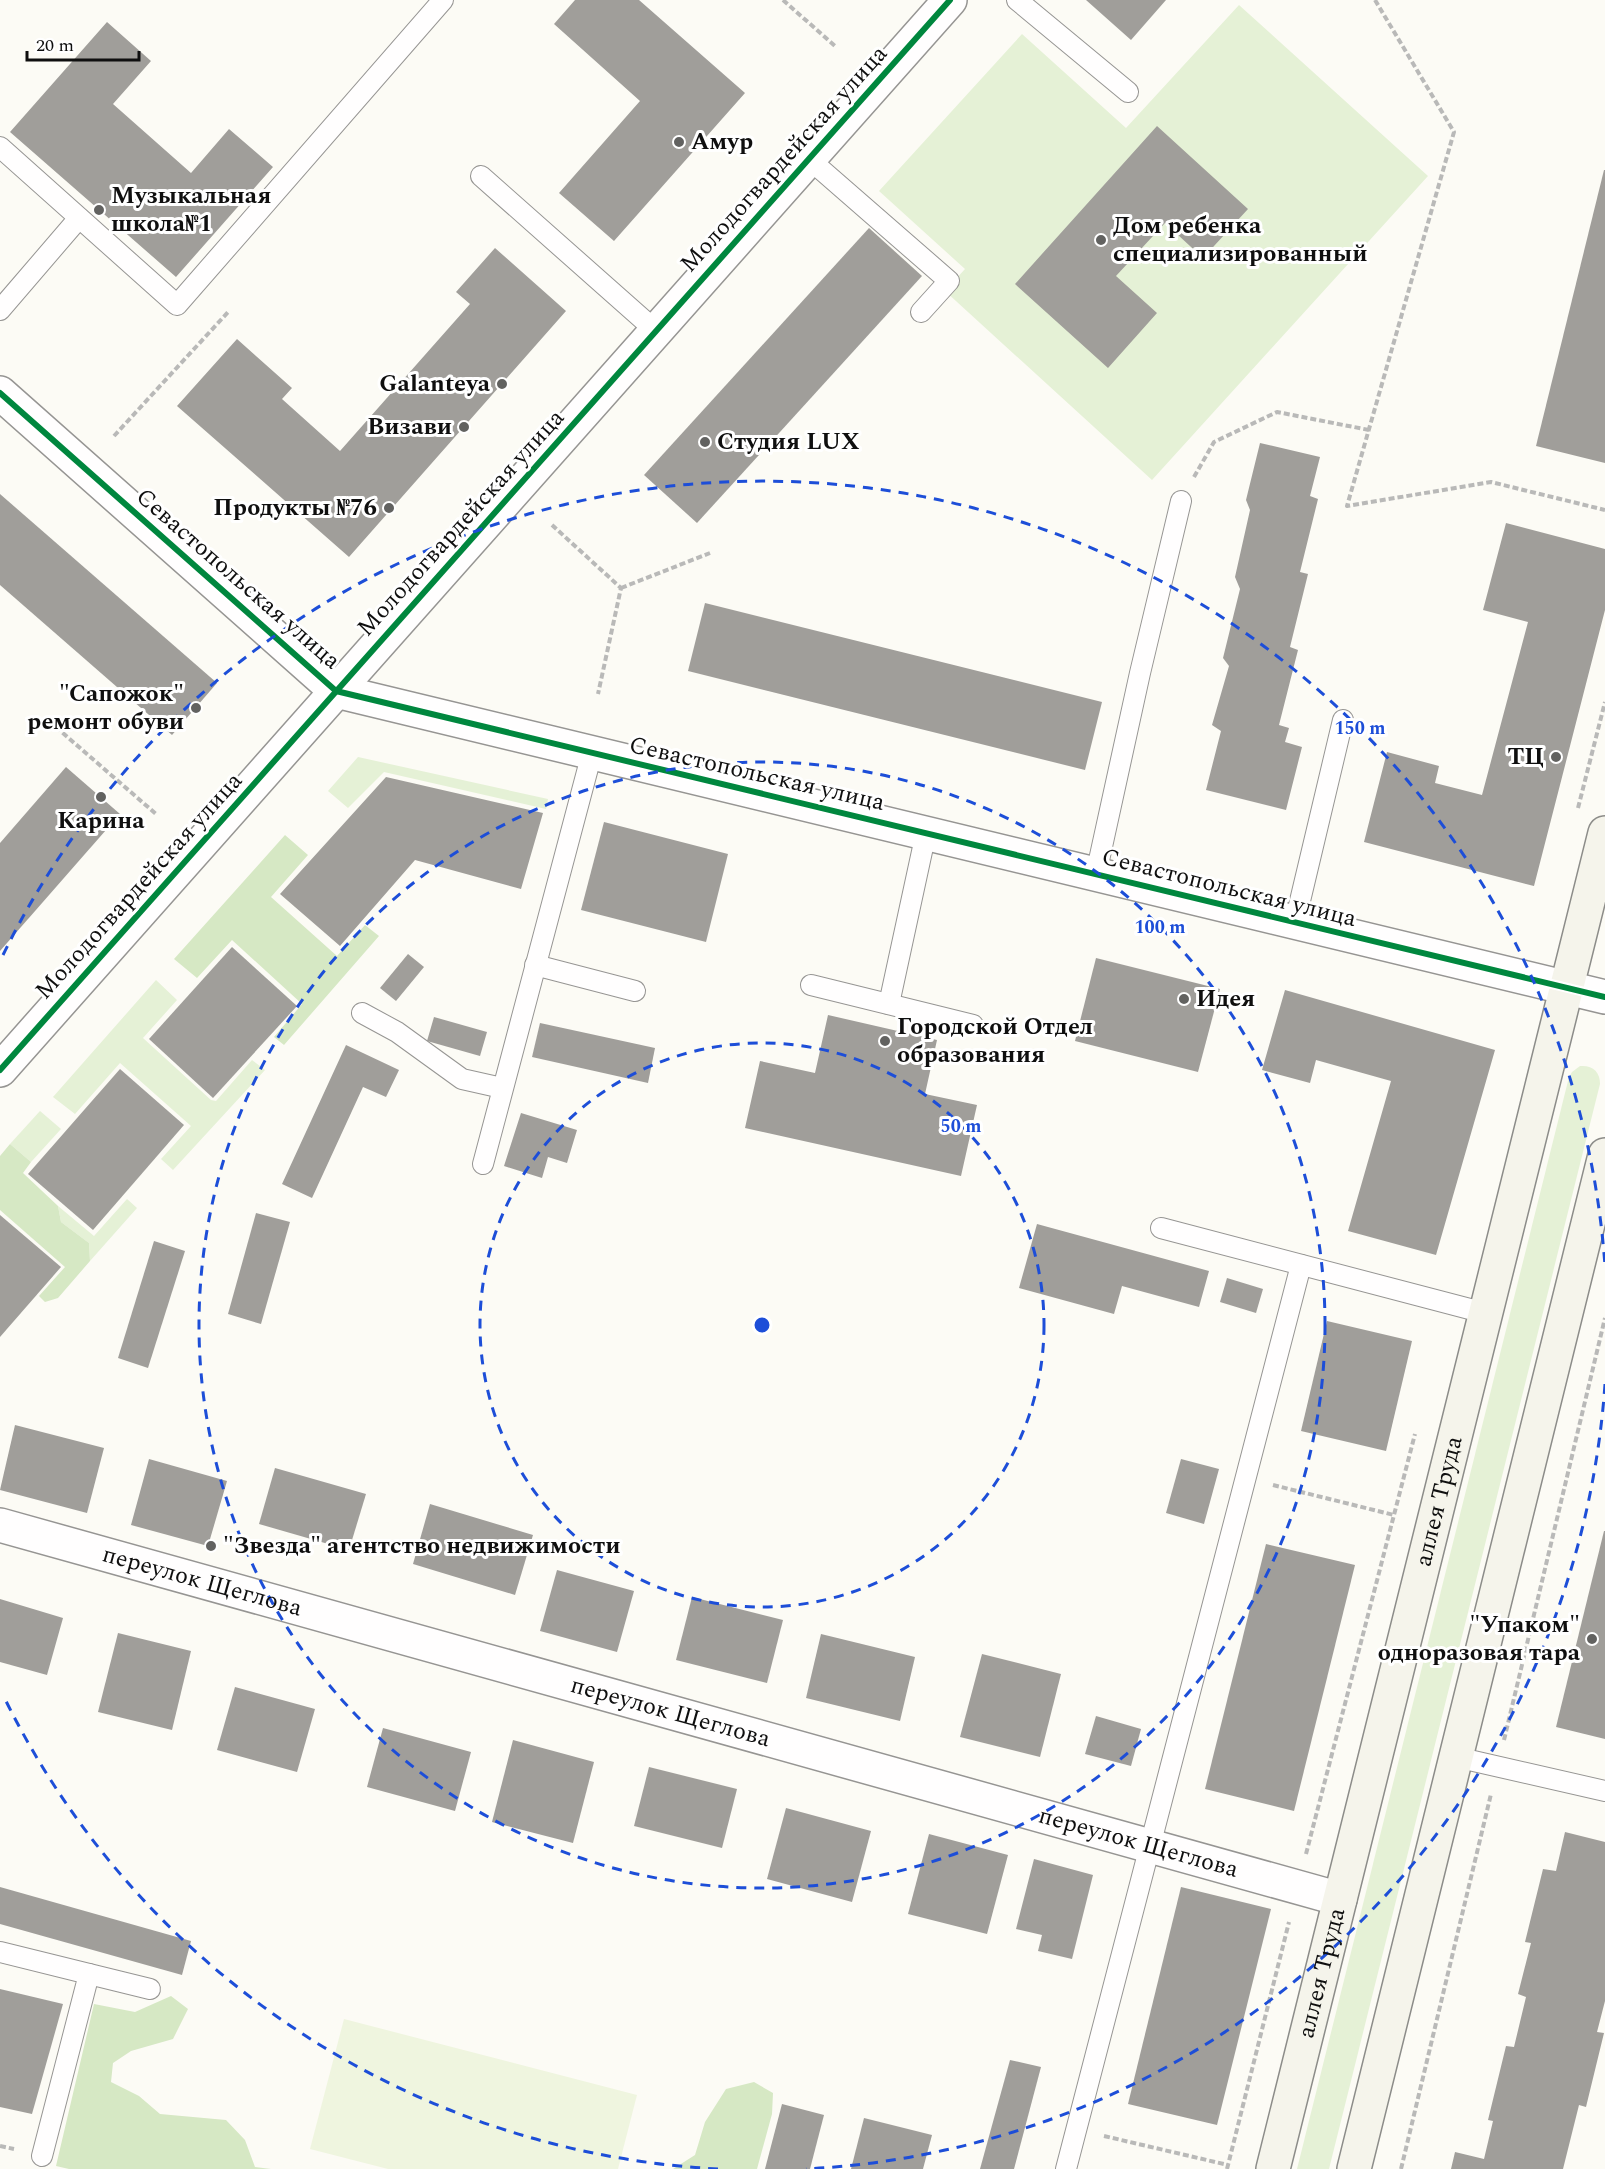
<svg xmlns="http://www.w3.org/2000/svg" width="1605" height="2169" font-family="Spectral,serif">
<rect width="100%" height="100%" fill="#fcfbf5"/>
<g fill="#e5f1d6">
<polygon points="1239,5 1428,176 1152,480 945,291 965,269 879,191 1022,34 1126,128"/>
<polygon points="358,757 548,799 546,809 384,772 348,808 328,791"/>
<polygon points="156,980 177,1000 143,1038 211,1100 216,1101 252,1060 265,1070 173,1170 161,1159 191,1126 120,1063 75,1114 53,1097"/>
<path d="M1580,1066C1593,1065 1600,1072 1600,1084L1329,2169H1297L1569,1077L1572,1072Z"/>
<polygon points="40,1111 61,1129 31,1162 10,1144"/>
<polygon points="127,1199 137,1208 90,1261 89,1243 61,1222 58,1206 94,1236"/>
</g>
<g fill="#d6e8c4">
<polygon points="285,835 308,855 271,897 337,956 365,925 379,936 284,1045 274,1037 302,1004 232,940 197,978 174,959"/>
<polygon points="10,1144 31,1162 23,1173 58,1206 61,1222 89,1243 90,1261 58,1298 45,1302 39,1296 65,1267 0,1210 0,1156"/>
<polygon points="171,1996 188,2009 173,2039 131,2051 113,2063 111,2082 139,2096 160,2114 226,2120 245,2140 255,2167 271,2169 69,2169 56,2166 94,2004 135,2012"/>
<polygon points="754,2082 773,2093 772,2114 757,2169 673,2169 695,2155 705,2122 726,2089"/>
</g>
<polygon fill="#eff5df" points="344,2019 637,2095 618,2169 388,2169 310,2149"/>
<g fill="#a09e9a">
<polygon points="575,0 639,0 745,93 614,241 559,193 640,101 554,24"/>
<polygon points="1086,0 1166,0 1131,40"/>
<polygon points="107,22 151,61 113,104 191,173 229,129 273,167 176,277 10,132"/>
<polygon points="1157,126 1248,209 1203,258 1165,223 1116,276 1157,313 1108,368 1015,284"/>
<polygon points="1604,170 1605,170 1605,463 1536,446"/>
<polygon points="869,228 922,276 697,523 644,475"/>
<polygon points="495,248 566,311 349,557 177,406 237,339 292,388 282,399 340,451 470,304 456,292"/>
<polygon points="1260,443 1320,457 1310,496 1318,499 1300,572 1308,574 1290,647 1298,650 1279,725 1289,728 1285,742 1302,747 1286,810 1206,790 1221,731 1212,725 1229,666 1223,658 1240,589 1235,577 1250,510 1246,500"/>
<polygon points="0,494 217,683 172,735 0,585"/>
<polygon points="1506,523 1605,549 1605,610 1534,886 1364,842 1387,752 1439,766 1435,783 1482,795 1528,622 1483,610"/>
<polygon points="705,603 1102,702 1085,770 688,671"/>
<polygon points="66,767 120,814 0,951 0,843"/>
<polygon points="386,777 543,813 521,889 415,860 340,946 280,894"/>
<polygon points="604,822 728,854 706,942 581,910"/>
<polygon points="232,947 297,1006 213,1098 149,1039"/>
<polygon points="408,954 424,967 396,1001 380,988"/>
<polygon points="1096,958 1220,989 1198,1072 1075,1041"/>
<polygon points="1285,990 1495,1050 1436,1255 1348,1231 1391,1081 1316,1060 1310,1083 1262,1070"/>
<polygon points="828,1015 937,1040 925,1094 977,1105 961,1176 745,1128 760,1061 815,1073"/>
<polygon points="434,1017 487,1032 480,1056 427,1041"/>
<polygon points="540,1023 655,1048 648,1083 532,1057"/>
<polygon points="346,1045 399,1070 386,1097 363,1087 312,1198 282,1184"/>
<polygon points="120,1069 184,1125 93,1230 28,1174"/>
<polygon points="521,1113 577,1130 567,1163 548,1157 542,1178 504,1166"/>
<polygon points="256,1213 290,1222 261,1324 228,1314"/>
<polygon points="0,1215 61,1267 0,1337"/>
<polygon points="1037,1224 1209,1271 1199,1307 1122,1286 1114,1314 1019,1288"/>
<polygon points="154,1241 185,1251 148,1368 118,1358"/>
<polygon points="1227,1278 1263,1289 1256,1313 1220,1302"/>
<polygon points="1327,1321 1412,1341 1386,1451 1301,1431"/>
<polygon points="15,1425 104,1448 87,1513 0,1490"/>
<polygon points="149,1459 227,1481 208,1546 131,1525"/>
<polygon points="1181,1459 1219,1469 1204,1524 1166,1513"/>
<polygon points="275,1468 366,1494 349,1550 259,1524"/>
<polygon points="430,1504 533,1535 515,1595 413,1564"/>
<polygon points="1604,1531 1605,1531 1605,1739 1556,1727"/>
<polygon points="1266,1544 1355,1565 1294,1811 1205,1789"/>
<polygon points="557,1570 634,1591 617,1652 540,1631"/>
<polygon points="692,1597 783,1620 767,1683 676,1660"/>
<polygon points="0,1599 63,1618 47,1675 0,1662"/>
<polygon points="118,1633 191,1651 172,1730 98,1712"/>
<polygon points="821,1634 915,1657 900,1721 806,1698"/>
<polygon points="982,1654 1061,1674 1040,1757 960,1737"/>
<polygon points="235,1687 315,1709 297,1772 217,1750"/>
<polygon points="1096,1716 1141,1729 1131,1766 1085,1754"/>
<polygon points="383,1728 471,1752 455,1811 367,1787"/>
<polygon points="513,1740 594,1762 573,1843 492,1822"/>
<polygon points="649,1767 737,1789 722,1848 634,1826"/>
<polygon points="786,1808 871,1831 852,1902 767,1879"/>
<polygon points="1565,1832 1605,1842 1605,2001 1597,2032 1604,2033 1586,2107 1579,2105 1563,2169 1451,2169 1455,2152 1484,2159 1493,2121 1488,2120 1506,2046 1514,2047 1526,1997 1518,1994 1531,1943 1525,1942 1543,1869 1556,1871"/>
<polygon points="929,1834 1008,1855 987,1934 908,1914"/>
<polygon points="1034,1859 1093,1875 1072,1959 1038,1951 1042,1935 1016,1929"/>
<polygon points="0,1887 191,1941 182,1975 0,1924"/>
<polygon points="1181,1887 1271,1909 1217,2125 1128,2104"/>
<polygon points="0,1989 63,2004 32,2114 0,2107"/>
<polygon points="1010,2060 1041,2067 1014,2169 980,2169"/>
<polygon points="782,2104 824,2115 810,2169 765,2169"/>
<polygon points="864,2118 932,2135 923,2169 851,2169"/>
</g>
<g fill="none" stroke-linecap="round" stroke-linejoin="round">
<defs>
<g id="service">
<polyline points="1017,0 1128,92"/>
<polyline points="0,147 177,305 443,0"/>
<polyline points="809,159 949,281 921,312"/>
<polyline points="481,176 656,331"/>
<polyline points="0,310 79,218"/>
<polyline points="1096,874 1140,673 1181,501"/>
<polyline points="1295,922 1343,720"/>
<polyline points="535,965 635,991"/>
<polyline points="811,985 973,1025"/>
<polyline points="889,1004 926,833"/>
<polyline points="362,1013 397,1032 462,1079 502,1088"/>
<polyline points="483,1164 592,753"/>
<polyline points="1161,1228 1485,1313"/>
<polyline points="1456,1757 1605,1791"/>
<polyline points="0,1952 89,1974 42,2156"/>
<polyline points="89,1974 150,1989"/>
<polyline points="1066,2169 1301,1265"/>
</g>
<g id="minor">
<polyline points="0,393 336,691 1605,997"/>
<polyline points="0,1070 950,0"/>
<path id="s1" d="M0,1525L1340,1899"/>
</g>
<g id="secondary">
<path id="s2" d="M1273,2169L1605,833"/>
<polyline points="1354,2169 1605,1155"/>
</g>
</defs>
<use href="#service" stroke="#969593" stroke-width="22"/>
<use href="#minor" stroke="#969593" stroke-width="36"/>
<use href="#secondary" stroke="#8c8c89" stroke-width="36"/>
<g stroke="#b9b9b8" stroke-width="4" stroke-dasharray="6 3" stroke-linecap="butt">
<polyline points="783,0 835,46"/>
<polyline points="1375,0 1454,132 1347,506 1491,482 1605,510"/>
<polyline points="114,436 229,311"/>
<polyline points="1194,477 1214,442 1277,412 1369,430"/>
<polyline points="552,525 621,588 598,694"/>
<polyline points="621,588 710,553"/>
<polyline points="49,721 156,814"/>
<polyline points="1578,808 1605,702"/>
<polyline points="1273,1485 1394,1515"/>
<polyline points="1504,1740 1605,1318"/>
<polyline points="1306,1854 1415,1434"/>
<polyline points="1104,2136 1228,2165"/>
<polyline points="0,2146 14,2149"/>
<polyline points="1227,2169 1289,1922"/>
<polyline points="1401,2169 1491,1794"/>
</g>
<use href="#service" stroke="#fffefe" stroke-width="20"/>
<use href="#minor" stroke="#fffefe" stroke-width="33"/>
<use href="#secondary" stroke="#f5f4eb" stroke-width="33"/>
<defs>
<g id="cycleway">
<polyline points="0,393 336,691 1605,997"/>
<polyline points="0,1070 950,0"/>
</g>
</defs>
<use href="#cycleway" stroke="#fff" stroke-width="10"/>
<use href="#cycleway" stroke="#00873e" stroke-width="6"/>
</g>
<g fill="none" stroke="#1d4ed8" stroke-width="3" stroke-dasharray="10 8">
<circle cx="762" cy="1325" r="282"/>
<circle cx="762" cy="1325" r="563"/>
<path d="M1605 1384A845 845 0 0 1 806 2169M718 2169A845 845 0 0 1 3 1695M3 955A845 845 0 0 1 1605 1266"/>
</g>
<g fill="#626260" stroke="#fff" stroke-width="2">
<circle cx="679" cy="142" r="6"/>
<circle cx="99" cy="210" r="6"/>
<circle cx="1101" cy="240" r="6"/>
<circle cx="502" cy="384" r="6"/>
<circle cx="464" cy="427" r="6"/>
<circle cx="705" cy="442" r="6"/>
<circle cx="389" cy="508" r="6"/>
<circle cx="196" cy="708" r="6"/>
<circle cx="1556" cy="757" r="6"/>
<circle cx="101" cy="797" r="6"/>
<circle cx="1184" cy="999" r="6"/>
<circle cx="885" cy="1041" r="6"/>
<circle cx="211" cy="1546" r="6"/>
<circle cx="1592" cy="1639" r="6"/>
</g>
<g text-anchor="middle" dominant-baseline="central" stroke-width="6" stroke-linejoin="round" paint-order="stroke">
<g font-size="24" font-weight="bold" fill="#0f0f0f" stroke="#fff" text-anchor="start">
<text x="691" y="142">Амур</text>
<text x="111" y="196">Музыкальная<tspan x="111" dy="28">школа№1</tspan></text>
<text x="1113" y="226">Дом ребенка<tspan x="1113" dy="28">специализированный</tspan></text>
<text x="490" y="384" text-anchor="end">Galanteya</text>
<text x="452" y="427" text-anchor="end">Визави</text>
<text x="717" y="442">Студия LUX</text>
<text x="377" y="508" text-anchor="end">Продукты №76</text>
<text x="184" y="694" text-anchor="end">"Сапожок"<tspan x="184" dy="28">ремонт обуви</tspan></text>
<text x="1544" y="757" text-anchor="end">ТЦ</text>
<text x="101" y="821" text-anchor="middle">Карина</text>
<text x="1196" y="999">Идея</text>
<text x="897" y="1027">Городской Отдел<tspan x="897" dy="28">образования</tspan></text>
<text x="223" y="1546">"Звезда" агентство недвижимости</text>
<text x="1580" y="1625" text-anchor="end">"Упаком"<tspan x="1580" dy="28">одноразовая тара</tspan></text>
</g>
<g font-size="24" fill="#0f0f0f" stroke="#fff">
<text transform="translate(784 159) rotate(-48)">Молодогвардейская улица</text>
<text transform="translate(461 523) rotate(-48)">Молодогвардейская улица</text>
<text transform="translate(238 579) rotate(41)">Севастопольская улица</text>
<text transform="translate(757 774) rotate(13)">Севастопольская улица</text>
<text transform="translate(139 886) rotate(-48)">Молодогвардейская улица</text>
<text transform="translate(1229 888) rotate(14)">Севастопольская улица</text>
<text stroke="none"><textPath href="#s2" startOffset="688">аллея Труда</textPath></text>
<text stroke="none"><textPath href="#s1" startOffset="210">переулок Щеглова</textPath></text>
<text stroke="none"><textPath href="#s1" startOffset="696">переулок Щеглова</textPath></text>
<text stroke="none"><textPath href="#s1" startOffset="1182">переулок Щеглова</textPath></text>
<text stroke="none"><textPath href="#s2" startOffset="202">аллея Труда</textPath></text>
</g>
</g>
<circle cx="762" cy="1325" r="9" fill="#1d4ed8" stroke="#fff" stroke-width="3"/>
<g font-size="18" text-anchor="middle" font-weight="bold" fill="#1d4ed8" stroke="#fff" stroke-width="6" stroke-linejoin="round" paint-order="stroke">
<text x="1360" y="734">150 m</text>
<text x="1160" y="933">100 m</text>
<text x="961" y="1132">50 m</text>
</g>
<path d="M27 51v9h112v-9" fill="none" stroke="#0f0f0f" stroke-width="3"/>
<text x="36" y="51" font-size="18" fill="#0f0f0f" stroke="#ffffff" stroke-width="4.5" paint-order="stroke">20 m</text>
</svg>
